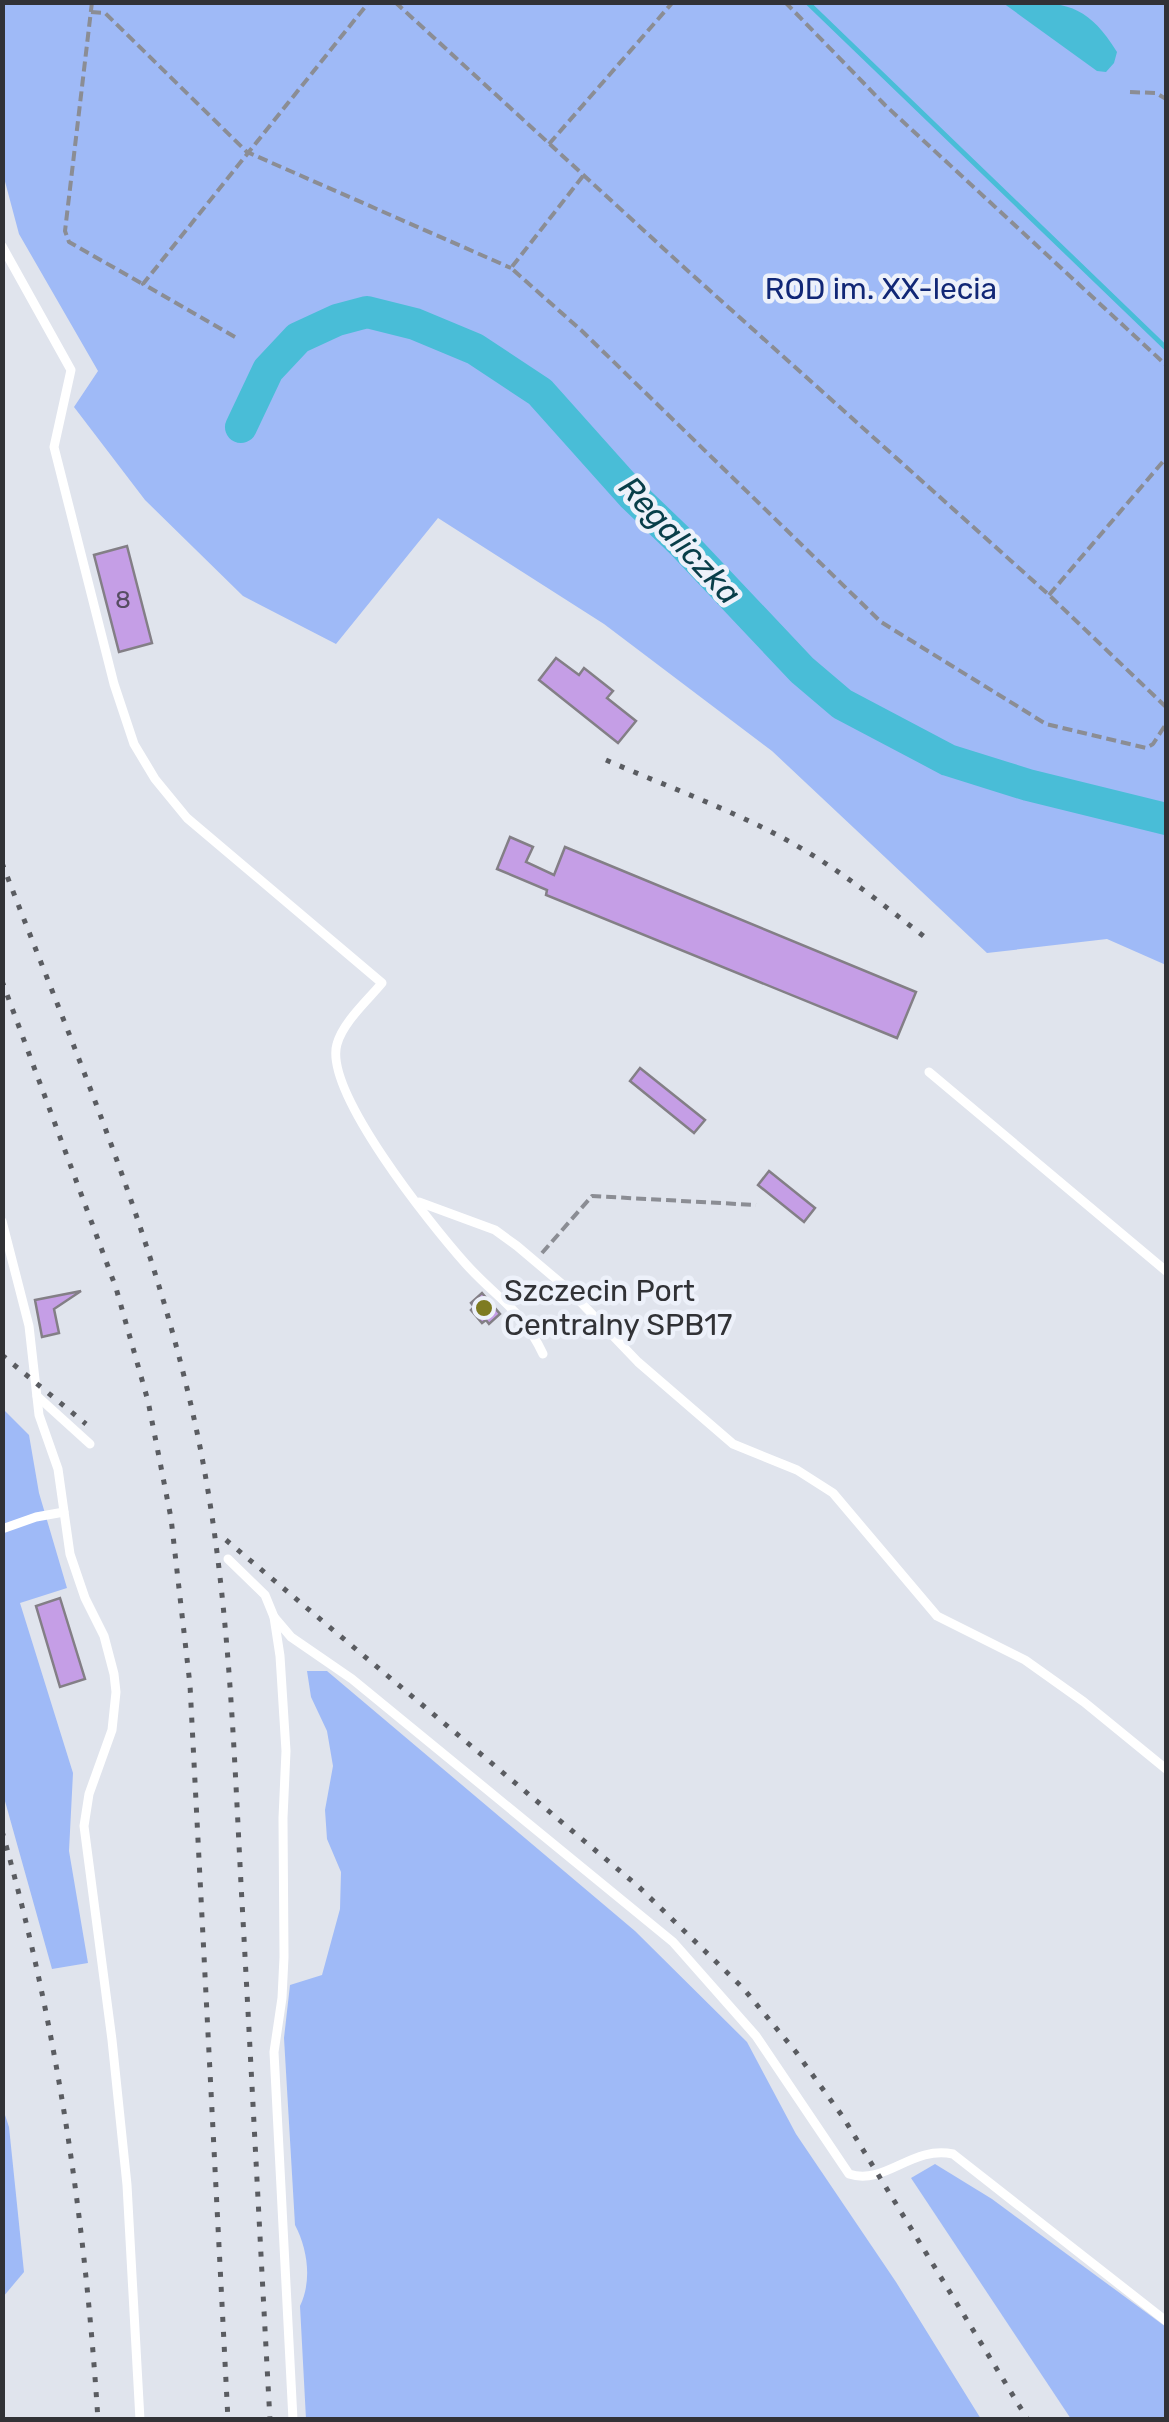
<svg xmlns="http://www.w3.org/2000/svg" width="1169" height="2422" font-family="Rubik,sans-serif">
<rect width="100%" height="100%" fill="#e0e4ed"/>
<g fill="#9fbaf7">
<polygon points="2,3 1166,3 1166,965 1107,939 987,953 772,751 604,624 438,518 336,644 243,596 145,500 74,407 98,371 19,234 3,174"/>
<polygon points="2,1408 29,1435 39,1493 67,1588 20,1603 73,1773 69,1851 88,1963 52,1969 3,1794"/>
<path d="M307,1671H327L635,1931L747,2042L796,2134L896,2282L981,2419H306L300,2306C312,2281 308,2250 295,2225L284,2038L290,1985L322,1975L340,1909L341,1872L327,1839L325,1810L333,1766L327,1731L311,1697Z"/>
<polygon points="2,2106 9,2127 24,2272 3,2297"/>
<polygon points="935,2164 992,2199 1166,2327 1166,2419 1071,2419 911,2178"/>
</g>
<path fill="#49bdd7" d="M1003,3C1062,2 1085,0 1117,52L1114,63L1106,72L1097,71Z"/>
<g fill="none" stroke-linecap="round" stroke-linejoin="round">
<polyline stroke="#49bdd7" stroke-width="5" points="807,2 1166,348"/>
<polyline stroke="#49bdd7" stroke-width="32" points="241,427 268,370 298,338 337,320 367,312 415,324 475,349 540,392 633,496 683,544 802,670 842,704 948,760 1028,785 1166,819"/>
</g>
<g fill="#c59ee6" stroke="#837f86" stroke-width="2.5">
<polygon points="127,546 152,643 119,652 94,555"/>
<polygon points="556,658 579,675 584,668 613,691 607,698 636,721 618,743 539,680"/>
<polygon points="510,837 533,847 526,862 554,875 565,847 916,992 897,1038 546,895 547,890 497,869"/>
<polygon points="640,1068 705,1120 694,1133 630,1081"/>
<polygon points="769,1171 815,1208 804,1222 758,1185"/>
<polygon points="81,1291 54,1309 59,1333 42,1337 35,1300"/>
<polygon points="482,1293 500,1314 489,1324 486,1320 482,1323 471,1310 474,1307 471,1303"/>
<polygon points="60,1598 85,1679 60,1687 36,1606"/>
</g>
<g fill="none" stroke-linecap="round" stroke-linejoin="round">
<g stroke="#8b8d94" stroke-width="4" stroke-dasharray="10 5" stroke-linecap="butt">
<polyline points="92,2 65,231 69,242 141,283"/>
<polyline points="395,2 688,271 1049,595 1166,707"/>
<polyline points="785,2 885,105 1166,365"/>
<polyline points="91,12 105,13 247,152 511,268"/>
<polyline points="1130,92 1156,93 1166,99"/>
<polyline points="549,144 673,2"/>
<polyline points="583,176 511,268 582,331 881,622 1046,724 1146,748 1153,744 1166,724"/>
<polyline points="235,337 143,284 369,2"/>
<polyline points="1049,595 1166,458"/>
<polyline points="542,1253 592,1196 756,1205"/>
</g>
<g stroke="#fff" stroke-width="9">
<path d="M2,246L71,370L54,447L114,684L134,744L155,779L187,818L382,983C368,1000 343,1022 337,1044C323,1091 432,1226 465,1263C496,1298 522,1309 543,1354"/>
<polyline points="929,1072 1166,1271"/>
<polyline points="419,1202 495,1230 517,1246 569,1290 638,1362 733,1444 797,1470 833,1493 937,1616 1025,1660 1084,1702 1166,1769"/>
<polyline points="2,1221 29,1326 39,1415 58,1469 70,1554 85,1598 104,1636 114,1674 116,1692 112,1730 89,1794 84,1826 112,2040 127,2185 140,2420"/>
<polyline points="37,1396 90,1444"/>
<polyline points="2,1529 36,1517 64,1512"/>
<polyline points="228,1559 265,1595 274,1617 280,1656 286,1751 283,1818 284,1957 282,1998 274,2052 293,2420"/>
<path d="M274,1617L291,1637L352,1679L673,1942L756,2036L849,2174C885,2186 912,2145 953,2154L1166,2321"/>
</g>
<g stroke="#5a5c61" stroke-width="5" stroke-dasharray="5 10" stroke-linecap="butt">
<path d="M606,760C668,787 733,810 792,843C842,871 886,907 931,942"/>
<path d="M2,863C73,1047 153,1230 195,1423C228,1574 233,1730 241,1884C251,2062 260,2241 270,2420"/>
<polyline points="2,981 116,1288 148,1401 171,1518 190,1685 228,2420"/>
<polyline points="2,1355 86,1424"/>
<polyline points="226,1540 639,1887 743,1988 796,2052 843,2117 1028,2420"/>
<path d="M2,1831C57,2024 85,2219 98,2420"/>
</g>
</g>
<circle fill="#7e7b21" stroke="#edf1fa" stroke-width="4" cx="484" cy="1308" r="10"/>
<g text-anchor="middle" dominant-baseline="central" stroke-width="9" stroke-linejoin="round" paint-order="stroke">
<g font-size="25" fill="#564d62">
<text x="123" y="599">8</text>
</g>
<g font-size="30" fill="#112776" stroke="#edf1fa">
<text x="881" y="289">ROD im. XX-lecia</text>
</g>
<g font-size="30" fill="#313236" stroke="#edf1fa" text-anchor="start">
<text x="504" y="1291">Szczecin Port<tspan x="504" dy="34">Centralny SPB17</tspan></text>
</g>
<g font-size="32" font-style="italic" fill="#083e49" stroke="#edf1fa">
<text transform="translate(680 540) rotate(47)">Regaliczka</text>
</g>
</g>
<rect width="1169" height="2422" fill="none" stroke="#313236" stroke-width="10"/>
</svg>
